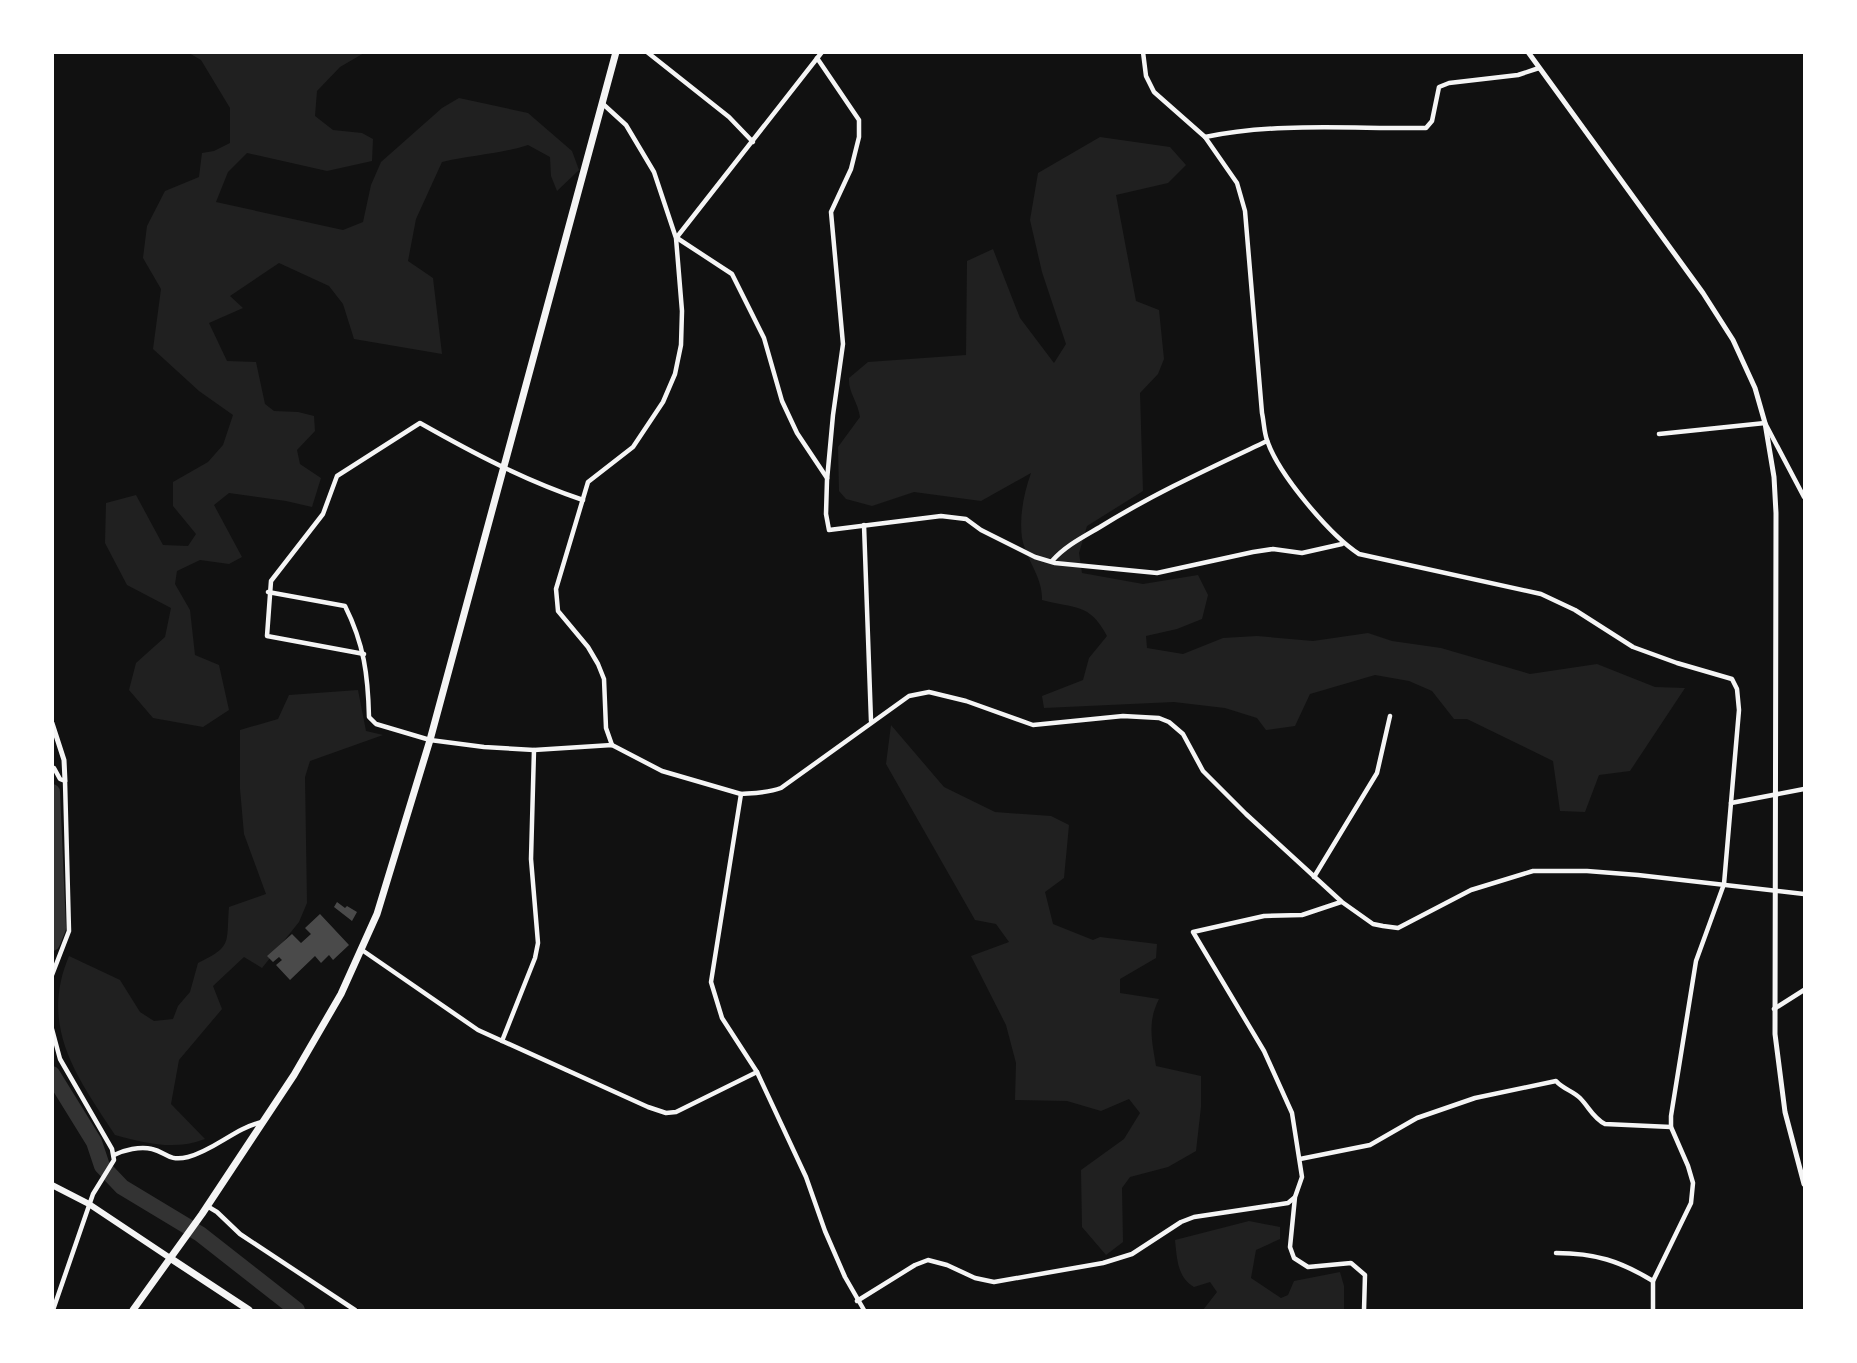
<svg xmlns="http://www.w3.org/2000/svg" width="1857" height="1363" font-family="'PT Serif',serif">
<rect width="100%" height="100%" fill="#111"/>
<g fill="#202020">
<path d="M189,53H364L340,67L317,91L315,116L333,130L362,133L373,139L372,161L327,171L247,153L228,172L216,202L343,230L363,222L371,185L381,162L442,108L459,98L528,113L572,151L579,170L557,191L551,176L550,157L528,145C500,154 471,155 442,162L416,219L408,261L433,278L442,354L354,339L343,304L329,286L279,263L230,296L243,308L209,323L227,361L256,362L265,404L274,411L298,412L314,416L315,431L297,450L300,464L321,478L312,507L286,501L229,493L214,505L242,557L229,564L200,560L177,571L175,584L190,610L195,655L219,665L229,710L203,727L153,718L129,690L136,663L165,637L171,608L127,585L105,543L106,503L136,495L163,545L188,546L196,534L173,506V482L208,462L223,445L233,415L199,391L153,349L161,289L143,258L147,226L165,191L199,177L202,153L214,151L230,143V108L201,60Z"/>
<path d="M1100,137L1170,147L1186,165L1168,183L1116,195L1136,301L1159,310L1164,359L1158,374L1140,393L1143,491L1087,526L1079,553L1082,573L1143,584L1198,575L1208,595L1202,619L1177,629L1146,636L1147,648L1183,654L1223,638L1257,636L1313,641L1368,633L1392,641L1441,648L1530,674L1597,664L1655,687L1685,688L1630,771L1599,775L1585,812L1560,811L1553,761L1467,719H1454L1432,691L1409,681L1375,675L1310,694L1295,726L1266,730L1257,718L1225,708L1174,702L1044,708L1042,696L1083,680L1089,658L1107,636C1089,602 1075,609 1042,600C1043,577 1026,560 1022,538C1019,516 1024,493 1031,473L981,501L914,492L872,506L846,499L839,491L838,447L860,417C858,402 848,392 849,378L868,362L966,355L967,261L993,249L1020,318L1054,363L1066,344L1042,272L1030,220L1038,173Z"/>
<path d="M358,690L366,731L383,735L310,761L305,777L307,903L299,922L262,968L244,957L213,986L222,1009L179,1060L171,1104L205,1139C175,1151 145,1143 115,1135C77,1077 39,1027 69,956L120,980L140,1012L154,1021L173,1019L178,1006L190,992L198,963C233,946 226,944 229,907L266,894L244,834L240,789V730L278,719L289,695Z"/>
<path d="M891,725L944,787L995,812L1051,816L1069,825L1064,878L1045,892L1053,924L1093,940L1100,937L1157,944L1156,958L1120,979V993L1159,999C1147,1022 1152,1041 1156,1066L1201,1076V1107L1196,1151L1168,1167L1130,1177L1122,1188L1123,1242L1106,1255L1082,1227L1081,1170L1124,1139L1140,1113L1129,1099L1101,1111L1067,1101L1015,1100L1016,1063L1006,1025L971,956L1009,942L996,924L975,920L886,764Z"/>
<path d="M1249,1221L1280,1227V1239L1256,1250L1251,1278L1281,1298L1288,1295L1294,1281L1340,1272L1344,1286V1310H1203L1217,1292L1210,1282L1194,1287C1177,1277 1177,1258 1175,1240Z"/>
</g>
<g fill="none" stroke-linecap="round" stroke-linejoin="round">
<g stroke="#333" stroke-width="16">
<polyline points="52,792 58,928 52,943"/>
<polyline points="52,1074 94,1142 102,1166 122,1187 200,1234 297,1310"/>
</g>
</g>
<g fill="#4a4a4a">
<polygon points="337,902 345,908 347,906 357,912 352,921 334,907"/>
<polygon points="320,914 349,945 333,960 329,955 321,963 315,956 290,980 276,965 282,960 279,957 273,962 267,956 292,934 301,943 311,934 305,928"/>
</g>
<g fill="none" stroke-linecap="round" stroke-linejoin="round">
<g stroke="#f5f5f5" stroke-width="4.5">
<polyline points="647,52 729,117 753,142"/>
<path d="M1143,52L1146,76L1154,92L1205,137L1237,183L1245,211L1262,413C1264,422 1264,432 1267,440C1278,474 1330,535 1359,554L1541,594L1575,610L1633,647L1677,663L1732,679L1737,689L1739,710L1724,884L1696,961L1671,1116V1127L1688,1166L1693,1183L1691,1203L1653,1281V1310"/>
<polyline points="817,58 859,120 859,137 851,169 831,212 843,344 833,415 827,480 826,514 829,530 941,516 966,519 981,530 1035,557 1055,563 1157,573 1253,552 1273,549 1302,553 1342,544"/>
<polyline points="603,104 626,125 654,172 676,238 682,311 681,345 675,374 663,402 633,447 588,482 556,589 558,611 588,647 598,664 604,679 606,728 612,745"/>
<path d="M1205,137C1277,122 1352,129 1426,128L1432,121L1439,87L1449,83L1518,75L1539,68"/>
<polyline points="677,237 822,52"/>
<polyline points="677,238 732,274 764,338 782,401 797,433 827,478"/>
<polyline points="1659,434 1765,423 1804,497"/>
<polyline points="864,525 871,721"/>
<path d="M1052,561C1065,546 1083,537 1100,527C1153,494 1210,468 1267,441"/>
<path d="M268,592L345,606C364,644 368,675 369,717L376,724L430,740L484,747L534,750L612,745L662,771L741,794C755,793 768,793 781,788L909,696L929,692L966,701L1033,725L1123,716L1159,718L1169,722L1183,734L1203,771L1246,814L1342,902L1373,924L1383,926L1398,928L1471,890L1533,871H1587L1638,875L1804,894"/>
<path d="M364,654L267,636L271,581L323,514L337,476L420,423C473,453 524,480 583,500"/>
<polyline points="52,768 54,768 60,779 65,781 69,931 52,975"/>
<polyline points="741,794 711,982 722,1018 757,1072 806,1177 825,1231 845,1277 864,1310"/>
<polyline points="1731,803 1804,789"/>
<polyline points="1314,877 1377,773 1390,716"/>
<polyline points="1341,902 1302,915 1264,916 1193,932 1264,1051 1292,1113 1302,1177 1295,1197 1290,1247 1294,1258 1308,1267 1351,1263 1365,1275 1364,1310"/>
<polyline points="362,950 478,1030 648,1107 666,1113 676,1112 757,1072"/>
<polyline points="1774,1009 1804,990"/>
<polyline points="52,1029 60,1059 112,1149 114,1160 93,1194 53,1310"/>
<polyline points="502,1041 535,958 538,943 531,859 534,750"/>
<path d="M114,1155C124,1150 140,1146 152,1149C166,1152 168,1162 188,1157C215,1150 235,1128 262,1122"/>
<path d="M1300,1159L1370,1145L1417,1118L1475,1098L1556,1081C1563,1089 1573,1091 1580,1098C1589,1107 1593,1118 1605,1124L1671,1127"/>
<polyline points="207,1206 217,1212 240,1234 355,1310"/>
<path d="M1556,1253C1595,1253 1620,1261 1653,1281"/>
<polyline points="857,1301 915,1265 928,1260 947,1265 975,1278 994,1282 1103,1263 1132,1254 1181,1222 1194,1217 1288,1203 1294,1198"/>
</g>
<g stroke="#f5f5f5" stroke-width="5">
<polyline points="1528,52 1703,293 1733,340 1755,388 1765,423 1774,477 1776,513 1775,1034 1785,1112 1804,1184"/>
<polyline points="52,723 64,760 65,781"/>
</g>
<polyline stroke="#f5f5f5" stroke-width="6" points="52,1185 89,1204 170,1258"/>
<g stroke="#f5f5f5" stroke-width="7">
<polyline points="170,1258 249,1310"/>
<polyline points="133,1310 202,1214 294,1075 341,994 377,914 430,740 616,52"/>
</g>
</g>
<rect width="1857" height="1363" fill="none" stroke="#ffffff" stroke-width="108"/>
</svg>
